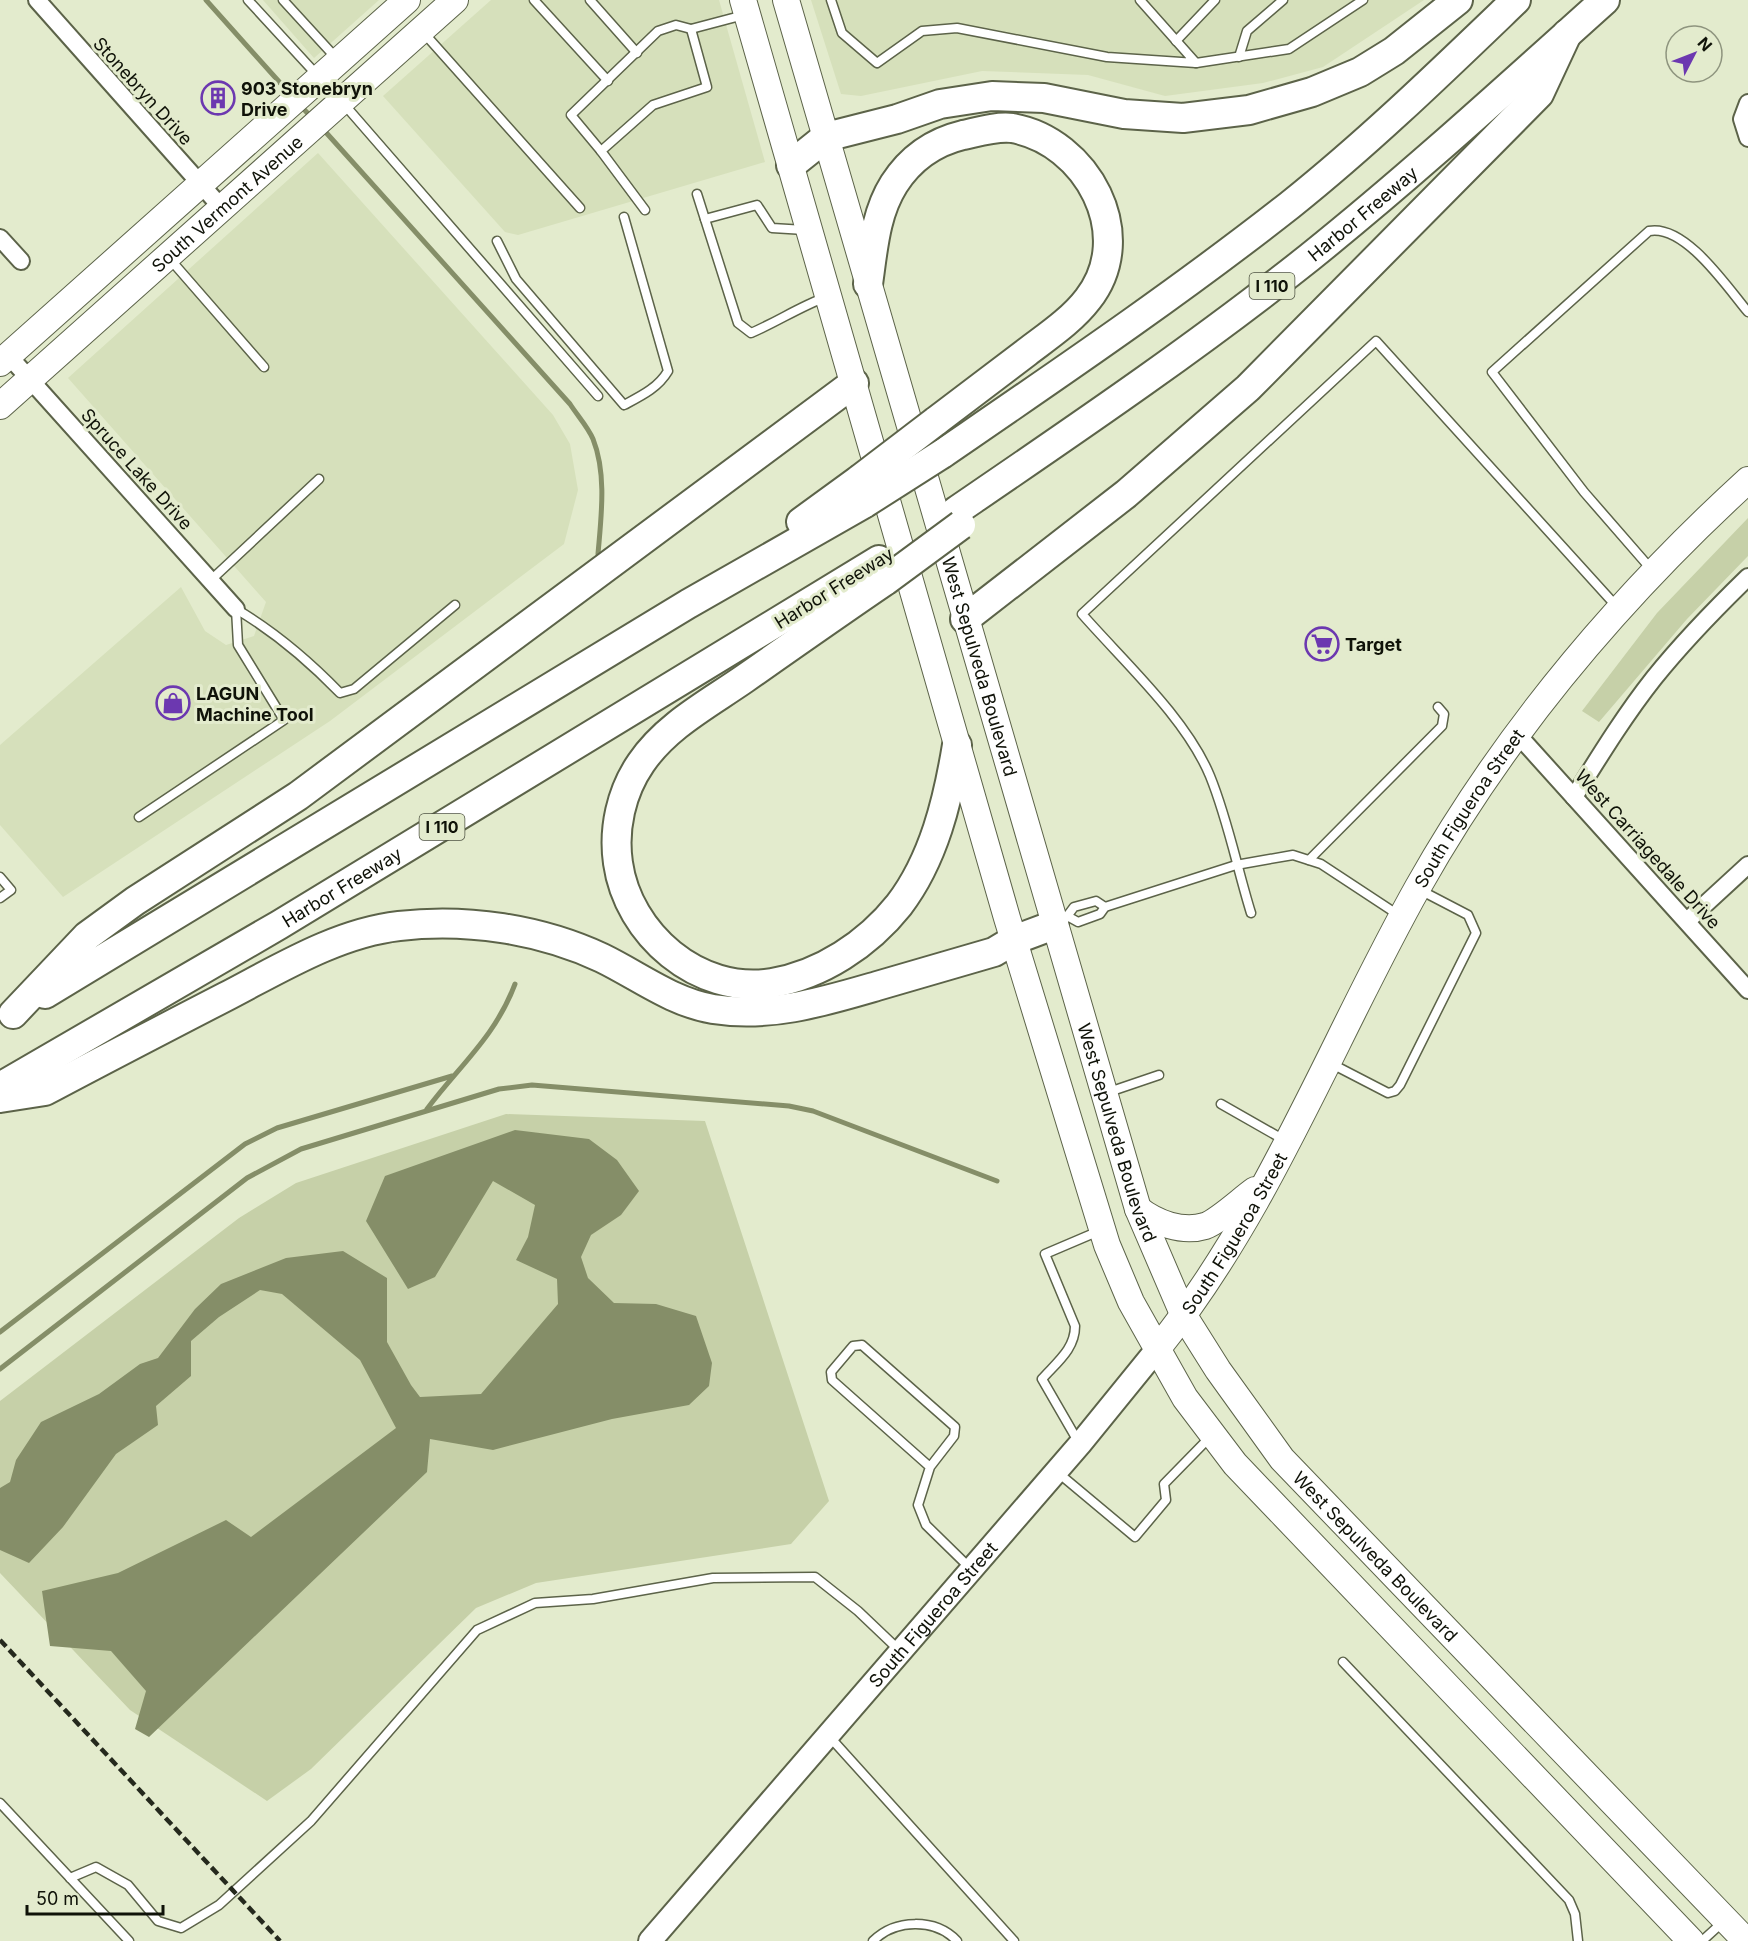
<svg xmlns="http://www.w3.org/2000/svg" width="1748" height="1941" font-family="Inter,sans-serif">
<rect width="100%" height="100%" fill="#e3ebcd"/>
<g fill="#d6e0bb">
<polygon points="263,0 379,0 314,58"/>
<polygon points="491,0 719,0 765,162 518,235 505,232 383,96"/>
<polygon points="811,0 1424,0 1323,67 1263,83 1165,96 1088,75 982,71 861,96 841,94"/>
<polygon points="318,153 553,415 570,444 578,490 564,544 330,721 63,897 0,825 0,745 181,587 205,631 226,645 254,636 266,602 68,378"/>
</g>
<g fill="#c6d0a8">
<polygon points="1748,518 1748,556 1687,619 1599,722 1582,711 1657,613"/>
<polygon points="506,1114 705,1121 829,1501 791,1544 536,1583 476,1608 311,1769 267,1801 130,1710 0,1573 0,1401 239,1218 296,1183"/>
</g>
<polygon fill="#858e68" points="515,1130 589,1139 617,1160 639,1191 621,1215 591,1235 581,1257 588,1278 614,1303 656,1304 696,1316 712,1363 709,1386 689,1405 612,1419 493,1450 430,1439 427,1472 149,1737 135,1729 146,1691 111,1651 50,1646 42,1591 118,1573 226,1520 251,1537 396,1428 360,1360 282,1294 260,1290 219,1317 191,1341 191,1376 156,1406 158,1425 116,1454 63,1527 29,1563 0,1550 0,1488 10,1482 16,1460 41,1422 99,1394 140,1364 158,1358 195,1309 221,1284 286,1258 343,1251 387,1278 387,1342 411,1385 420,1397 481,1394 558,1304 557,1279 516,1260 528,1237 535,1205 493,1181 435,1277 408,1289 366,1221 385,1176"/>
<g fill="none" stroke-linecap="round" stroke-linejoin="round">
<g stroke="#858e68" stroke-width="5">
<polyline points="206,0 291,95"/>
<polyline points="299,104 313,119"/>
<path d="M322,128L570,404C577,415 588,427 593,439C607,474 601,518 598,554"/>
<path d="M427,1109C460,1065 495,1037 515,984"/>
<polyline points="0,1332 245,1144 277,1128 452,1076"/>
<polyline points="0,1369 247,1178 301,1149 499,1089 532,1085 789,1106 813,1111 997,1181"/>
</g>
<defs>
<g id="service">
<polyline points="248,0 317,75"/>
<polyline points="283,0 337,59"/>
<polyline points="534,0 608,81"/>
<polyline points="590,0 637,53"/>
<polyline points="831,0 842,33 877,63 922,31 957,28 1107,57 1196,63 1140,0"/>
<polyline points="423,32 580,208"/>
<polyline points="1176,41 1215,0"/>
<polyline points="1239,57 1247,31 1283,0"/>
<polyline points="1196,63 1289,49 1363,0"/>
<polyline points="343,103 598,396"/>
<polyline points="601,151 571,115 658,31 676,25 691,29 744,15"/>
<path d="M697,194L738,323L751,333C777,322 799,307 826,297"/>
<polyline points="645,210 601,151 653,105 707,87 691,29"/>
<polyline points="705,219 757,205 772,228 805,230"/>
<path d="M497,241L516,279L624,405C641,396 658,388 668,371L624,217"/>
<polyline points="169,258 264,367"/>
<path d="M1651,569L1584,492L1492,372L1649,231C1685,224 1727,287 1748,312"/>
<polyline points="211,580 319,479"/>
<path d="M236,609C275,632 308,660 340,693L354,689L455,605"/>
<polyline points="139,817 284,720 238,645 236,609"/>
<polyline points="1309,860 1442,726 1444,714 1438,707"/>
<polyline points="0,877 11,890 0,898"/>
<path d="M1251,913C1237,868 1228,820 1210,776C1186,718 1124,662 1082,614L1376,341L1618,608"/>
<polyline points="1069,917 1078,922 1100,914 1105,907 1236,865 1293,855 1321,864 1400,916"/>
<polyline points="1065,919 1074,907 1096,901 1105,907"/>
<polyline points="1330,1063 1388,1093 1395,1091 1400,1085 1476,933 1468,915 1420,890"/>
<polyline points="1106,1093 1159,1075"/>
<polyline points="1221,1104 1286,1141"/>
<path d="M1079,1443L1042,1379C1057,1362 1075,1349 1075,1326L1045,1254L1099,1231"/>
<polyline points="930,1467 832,1380 831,1372 853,1346 862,1345 955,1427 954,1436 930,1467 918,1505 926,1525 971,1569"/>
<polyline points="1056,1471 1135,1537 1166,1500 1164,1484 1210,1437"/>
<polyline points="1343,1662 1569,1900 1575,1914 1578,1941"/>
<polyline points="828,1735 1014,1941"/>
<polyline points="0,1803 129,1941"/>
<polyline points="70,1878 96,1867 128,1885 158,1921 181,1928 219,1905 311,1821 477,1630 535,1603 593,1599 713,1578 815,1577 858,1611 900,1651"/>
<path d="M873,1941C895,1919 935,1918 957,1941"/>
<polyline points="1702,1941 1724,1921"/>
</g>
<g id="minor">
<polyline points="37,0 221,207"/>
<polyline points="1748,103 1742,119 1748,138"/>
<polyline points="0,238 21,261"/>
<polyline points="8,355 236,609"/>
<polyline points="1518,735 1748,990"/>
<path d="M1574,797C1599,757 1624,716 1654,678C1683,642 1715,609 1748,577"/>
<polyline points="1687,921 1748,865"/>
</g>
<g id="secondary">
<path id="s1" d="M650,1941L1080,1444L1158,1348"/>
</g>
<g id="primary">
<polyline points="743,0 1007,918 1107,1245 1131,1302 1185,1398 1235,1464 1691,1941"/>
<path id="s2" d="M786,0L1138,1209L1184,1316L1218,1370L1282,1459L1746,1941"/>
<polyline points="0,363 407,0"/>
<path id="s3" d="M0,406L455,0"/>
<path d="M1138,1209C1156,1223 1182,1233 1205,1226C1219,1221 1242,1199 1255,1190"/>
<path id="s4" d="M1158,1348C1268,1212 1333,1038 1418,887C1504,734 1619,598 1748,480"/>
</g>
<g id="motorway">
<polyline points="791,165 826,137 897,119 940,104 992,96 1044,98 1124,114 1183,118 1249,110 1312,92 1360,72 1394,51 1458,0"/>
<path d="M868,284C873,250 875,214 894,184C910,159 934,142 963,135C977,132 997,126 1012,128C1087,141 1138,235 1088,299C1072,320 1048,336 1027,352C997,375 966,398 936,421"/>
<path d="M942,454C1060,373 1178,293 1290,205C1370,141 1443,70 1516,0"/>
<path id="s5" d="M956,511C1076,429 1197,347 1310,257C1412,175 1508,87 1605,0"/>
<polyline points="801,522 860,479"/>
<path d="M885,581C838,613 791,646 744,679C708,704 666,726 641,763C621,792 613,829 618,863C628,934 698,995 772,983C821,975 868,944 899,905C934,859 948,800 957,745"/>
<polyline points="965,619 1126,494 1248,388 1539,94 1567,34"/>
<polyline points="45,994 688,604 865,503"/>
<polyline points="13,1014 87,936 135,901 298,796 854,383"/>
<path id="s6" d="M0,1087L279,925L879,560"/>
<path d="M0,1098L45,1091C105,1059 165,1028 225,997C279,969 337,933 399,926C466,918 540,929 602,958C639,976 672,1002 713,1009C770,1018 822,1002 877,986C916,975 955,963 994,952L1014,940L1054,925"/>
</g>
</defs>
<use href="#service" stroke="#5c6349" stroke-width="11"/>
<use href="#minor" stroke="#5c6349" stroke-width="20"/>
<use href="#secondary" stroke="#5c6349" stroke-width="26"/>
<use href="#primary" stroke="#5c6349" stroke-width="28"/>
<use href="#motorway" stroke="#5c6349" stroke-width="32"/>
<use href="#service" stroke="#fff" stroke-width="8"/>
<use href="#minor" stroke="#fff" stroke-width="16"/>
<use href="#secondary" stroke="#fff" stroke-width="22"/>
<use href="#primary" stroke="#fff" stroke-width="26"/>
<use href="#motorway" stroke="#fff" stroke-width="28"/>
<polyline stroke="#25291d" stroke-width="4.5" stroke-dasharray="9 4.5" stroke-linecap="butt" points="0,1640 280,1941"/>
<defs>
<g id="motorway-bridge">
<polyline points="860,479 936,421"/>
<polyline points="865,503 942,454"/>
<polyline points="885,581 961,525"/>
</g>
</defs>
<use href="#motorway-bridge" stroke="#5c6349" stroke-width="32" stroke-linecap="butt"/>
<use href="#motorway-bridge" stroke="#fff" stroke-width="28"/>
</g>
<defs>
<symbol id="building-ring" viewBox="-11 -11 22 22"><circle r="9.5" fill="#e3ebcd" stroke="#6c38b0" stroke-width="1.5"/><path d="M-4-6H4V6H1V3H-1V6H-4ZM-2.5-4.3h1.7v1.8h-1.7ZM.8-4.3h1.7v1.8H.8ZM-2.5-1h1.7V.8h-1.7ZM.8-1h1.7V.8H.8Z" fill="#6c38b0"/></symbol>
<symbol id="supermarket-ring" viewBox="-11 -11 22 22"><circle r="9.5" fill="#e3ebcd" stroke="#6c38b0" stroke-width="1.5"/><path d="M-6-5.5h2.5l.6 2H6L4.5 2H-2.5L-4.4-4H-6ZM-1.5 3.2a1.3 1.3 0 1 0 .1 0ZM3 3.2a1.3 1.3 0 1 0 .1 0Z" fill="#6c38b0"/></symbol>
<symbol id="shop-ring" viewBox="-11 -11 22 22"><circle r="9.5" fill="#e3ebcd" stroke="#6c38b0" stroke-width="1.5"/><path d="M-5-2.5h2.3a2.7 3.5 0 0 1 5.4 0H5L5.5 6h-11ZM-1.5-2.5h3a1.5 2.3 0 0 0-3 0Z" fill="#6c38b0"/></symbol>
</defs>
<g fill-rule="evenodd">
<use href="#building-ring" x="199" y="79" width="38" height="38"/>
<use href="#supermarket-ring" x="1303" y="625" width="38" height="38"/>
<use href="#shop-ring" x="154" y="684" width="38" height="38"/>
</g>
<g text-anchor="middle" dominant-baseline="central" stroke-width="6" stroke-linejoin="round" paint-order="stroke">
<g fill="#e3ebcd" stroke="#4f5343" stroke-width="1.5">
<rect x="1249.5" y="273" width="45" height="26" rx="4.5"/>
<rect x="419.5" y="814" width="45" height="26" rx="4.5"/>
</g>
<g font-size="16" font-weight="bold" fill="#0f1208">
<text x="1272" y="286">I 110</text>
<text x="442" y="827">I 110</text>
</g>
<g font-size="18" font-weight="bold" fill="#0f1208" stroke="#e3ebcd" text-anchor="start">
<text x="241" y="88">903 Stonebryn<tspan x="241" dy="21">Drive</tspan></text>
<text x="1345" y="644">Target</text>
<text x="196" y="693">LAGUN<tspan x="196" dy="21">Machine Tool</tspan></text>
</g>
<g font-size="18" fill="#0f1208" stroke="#e3ebcd">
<text transform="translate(143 91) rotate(48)">Stonebryn Drive</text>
<text stroke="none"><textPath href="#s3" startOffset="304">South Vermont Avenue</textPath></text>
<text stroke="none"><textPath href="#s5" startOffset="504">Harbor Freeway</textPath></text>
<text transform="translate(137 469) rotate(48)">Spruce Lake Drive</text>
<text transform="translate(834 588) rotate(-32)">Harbor Freeway</text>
<text stroke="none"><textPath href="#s2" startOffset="694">West Sepulveda Boulevard</textPath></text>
<text stroke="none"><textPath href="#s4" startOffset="624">South Figueroa Street</textPath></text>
<text transform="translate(1648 849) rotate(48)">West Carriagedale Drive</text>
<text stroke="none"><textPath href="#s6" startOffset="396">Harbor Freeway</textPath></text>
<text stroke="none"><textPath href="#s2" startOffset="1180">West Sepulveda Boulevard</textPath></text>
<text stroke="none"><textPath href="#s4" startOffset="138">South Figueroa Street</textPath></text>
<text stroke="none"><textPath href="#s2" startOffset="1684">West Sepulveda Boulevard</textPath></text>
<text stroke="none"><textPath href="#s1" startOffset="432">South Figueroa Street</textPath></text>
</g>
</g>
<g transform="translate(1694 54) rotate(48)"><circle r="28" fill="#e3ebcd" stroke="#8e947e" stroke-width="1.5"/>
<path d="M0-4.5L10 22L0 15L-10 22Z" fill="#6c38b0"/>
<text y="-9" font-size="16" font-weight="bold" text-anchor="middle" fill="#0f1208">N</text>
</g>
<path d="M27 1905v9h136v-9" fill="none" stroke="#0f1208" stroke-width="3"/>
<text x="36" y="1905" font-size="18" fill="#0f1208" stroke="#e3ebcd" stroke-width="4.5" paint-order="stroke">50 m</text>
</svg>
